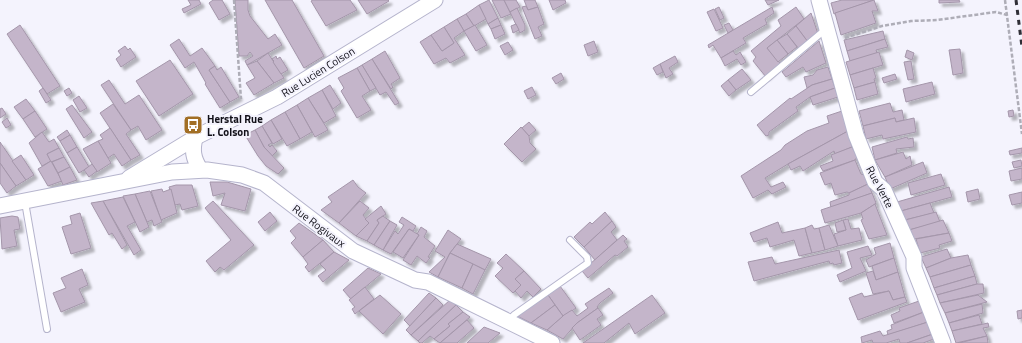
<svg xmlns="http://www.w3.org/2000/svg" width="1022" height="343" font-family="'Titillium Web',sans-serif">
<defs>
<filter id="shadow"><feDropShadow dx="3.5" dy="3.5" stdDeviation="1" flood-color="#0004"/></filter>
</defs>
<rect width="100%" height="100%" fill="#f4f3fd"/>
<g fill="#c4b5ca" stroke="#a496aa" filter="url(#shadow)">
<polygon points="188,0 199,0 201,4 184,13 182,9 191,5"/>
<polygon points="213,0 222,0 230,14 219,20 209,3"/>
<polygon points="235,0 248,0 248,10 250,16 268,39 275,34 282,45 247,65 245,61 253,56 250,52 247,56 239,56"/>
<polygon points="265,0 292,0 324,56 304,68"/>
<polygon points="313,0 350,0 357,10 326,26 311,1"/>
<polygon points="358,0 388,0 389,1 367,14"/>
<polygon points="489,0 498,18 488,24 479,5"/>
<polygon points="492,0 504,0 511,14 501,18"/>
<polygon points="504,0 516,0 520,7 510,12"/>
<polygon points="524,0 535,0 538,7 528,10"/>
<polygon points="549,0 565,0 566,3 553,10"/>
<polygon points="765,0 779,0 768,5"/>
<polygon points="842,0 874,0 834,14 831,3"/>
<polygon points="874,0 878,11 872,11 876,23 841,35 835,13"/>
<polygon points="939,0 959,0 960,2 939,3"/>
<polygon points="479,5 486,19 474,26 466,14"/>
<polygon points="526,6 528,10 538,7 544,24 538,27 542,36 535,39 522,7"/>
<polygon points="719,7 724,18 720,20 715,9"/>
<polygon points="772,7 774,13 765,19 767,24 743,38 746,43 721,58 713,45 709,48 708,45"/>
<polygon points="796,7 804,19 767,48 780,63 766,77 753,61 756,57 751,51 781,26 778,20"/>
<polygon points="517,8 525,25 525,30 520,33 510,12"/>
<polygon points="714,9 723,28 716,31 707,12"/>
<polygon points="811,13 818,34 808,42 796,26"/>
<polygon points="466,14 474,26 464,31 457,19"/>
<polygon points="498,18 501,25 491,29 488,24"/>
<polygon points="457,19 464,31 454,38 465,55 450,63 446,58 434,64 420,42 431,35 442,51 454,43 444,27"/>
<polygon points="729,23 733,30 728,33 724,25"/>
<polygon points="516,24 519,30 513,33 511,26"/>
<polygon points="20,25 60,86 47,94 7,34"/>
<polygon points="475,25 487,45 476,51 464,31"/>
<polygon points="501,25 505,34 495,39 491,29"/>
<polygon points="796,26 808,42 799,49 787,34"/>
<polygon points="444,27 454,43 442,51 431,35"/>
<polygon points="883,31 885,39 847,51 844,40"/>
<polygon points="787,34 797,47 788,54 777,40"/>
<polygon points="179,39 190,56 202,48 215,66 209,70 230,102 220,108 205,84 206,83 194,62 185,68 170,45"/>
<polygon points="885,39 888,47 876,50 877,53 870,56 850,61 847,51"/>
<polygon points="777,40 788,54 778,62 767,48"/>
<polygon points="594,41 598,52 588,56 584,45"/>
<polygon points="819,41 826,63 806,72 803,67 786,77 782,72"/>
<polygon points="508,42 513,50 505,55 500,46"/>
<polygon points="125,46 128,50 130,48 136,57 121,67 116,59 121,55 118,51"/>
<polygon points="960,49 963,73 953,75 949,50"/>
<polygon points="907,50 914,53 912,60 905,57"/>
<polygon points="385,51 400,78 391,84 393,87 391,89 372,59"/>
<polygon points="733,51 736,55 740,52 746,62 741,65 737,59 725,66 721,58"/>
<polygon points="879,52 883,65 850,75 846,62"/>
<polygon points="268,53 284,78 274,83 257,61"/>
<polygon points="276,56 277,59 280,57 288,70 281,74 273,62 274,61 272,59"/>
<polygon points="675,56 678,62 669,68 673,74 666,78 660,64"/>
<polygon points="372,59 399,103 395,105 386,92 380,95 362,65"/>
<polygon points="170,60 193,94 159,116 136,81"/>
<polygon points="257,61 274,83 254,95 246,83 255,78 247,65"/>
<polygon points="911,61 914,79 908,80 904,62"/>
<polygon points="660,64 663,72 657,75 653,68"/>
<polygon points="362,65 376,88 370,91 357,68"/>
<polygon points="215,66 217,70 221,67 239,97 230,102 209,70"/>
<polygon points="828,67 832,79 812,85 807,88 804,77 813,75 817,70"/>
<polygon points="357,68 370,91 362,96 371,110 357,118 341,91 344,88 338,78"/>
<polygon points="873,68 876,78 874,79 875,82 854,88 850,75"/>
<polygon points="742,69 751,80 736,90 728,80"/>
<polygon points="561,73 564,79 556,84 552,78"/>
<polygon points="895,74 897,79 884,83 882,78"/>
<polygon points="832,79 835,88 810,97 796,107 798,111 769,132 769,135 766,136 757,125 790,98 791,99 812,85"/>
<polygon points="109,80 125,104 139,95 162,130 146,140 138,126 131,130 101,85"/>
<polygon points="728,80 736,90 729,96 721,86"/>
<polygon points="875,82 878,94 857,100 854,88"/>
<polygon points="932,82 935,94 906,102 903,89"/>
<polygon points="330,85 341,103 333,109 322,90"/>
<polygon points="532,87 536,95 528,99 524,91"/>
<polygon points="43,88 51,100 46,103 39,91"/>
<polygon points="69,88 72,93 67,96 64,91"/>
<polygon points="835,88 838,97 813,105 810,97"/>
<polygon points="322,90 336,116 324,123 308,98"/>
<polygon points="79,96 87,108 80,112 73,100"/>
<polygon points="308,98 328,130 315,137 297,105"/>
<polygon points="26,99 35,111 23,119 14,107"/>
<polygon points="890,103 893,112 902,110 904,120 896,122 895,118 863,126 859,111"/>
<polygon points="113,104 131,130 126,134 140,155 131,160 100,113"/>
<polygon points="72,105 92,132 84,138 66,109"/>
<polygon points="297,105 312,132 300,139 285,112"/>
<polygon points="2,108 6,114 0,118 0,109"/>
<polygon points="1013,110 1014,116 1009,117 1008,111"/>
<polygon points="35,111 47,129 35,137 23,119"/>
<polygon points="842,111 848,131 788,164 765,178 771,187 783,182 786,187 772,194 768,190 753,198 741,176 781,150 785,145 807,131 829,123 827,116"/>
<polygon points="285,112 300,139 287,146 271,120"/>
<polygon points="7,118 11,125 6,128 2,122"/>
<polygon points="895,118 896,122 914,118 916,132 883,139 882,135 866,139 863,126"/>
<polygon points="271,120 282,139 273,144 262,126"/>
<polygon points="529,122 536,130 529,136 522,128"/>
<polygon points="262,126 272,143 268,145 270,147 272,145 277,151 272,156 264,147 255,130"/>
<polygon points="521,127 529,136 530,143 536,149 522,162 504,144"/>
<polygon points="110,128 131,160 122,166 114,154 108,158 98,141 103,139 100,135"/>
<polygon points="67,130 70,135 60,141 57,137"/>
<polygon points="255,130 264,147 284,168 278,174 266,166 258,156 245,135"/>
<polygon points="848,131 852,147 835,154 834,151 803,171 800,166 791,170 788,164"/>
<polygon points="42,132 49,142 54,139 59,148 47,154 51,161 42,166 29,143"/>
<polygon points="70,135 77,147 67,153 60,141"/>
<polygon points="907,137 908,139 913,138 914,147 896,149 897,153 875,160 872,147"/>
<polygon points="98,141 111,163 97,172 83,149"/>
<polygon points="0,142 26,180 16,186 0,163"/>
<polygon points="77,147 89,167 79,173 67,153"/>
<polygon points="852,147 857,157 855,160 823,171 820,166 833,161 831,155"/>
<polygon points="59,148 64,157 51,162 47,154"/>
<polygon points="1022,148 1022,153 1010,155 1009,151"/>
<polygon points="903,152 906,159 910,156 912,165 885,177 875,160"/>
<polygon points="21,155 34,175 26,180 12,161"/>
<polygon points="64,157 70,167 58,173 52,162"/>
<polygon points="855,160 861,174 864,175 868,184 849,193 847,192 835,195 831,183 825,185 820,173"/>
<polygon points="1021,160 1022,166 1014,168 1012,162"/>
<polygon points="51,161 62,181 48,186 38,169"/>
<polygon points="923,162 927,173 890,189 885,177"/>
<polygon points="0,163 16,186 7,193 0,183"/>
<polygon points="92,164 97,171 89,177 84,170"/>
<polygon points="70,167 77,180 63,185 58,173"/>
<polygon points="1022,168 1022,179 1011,181 1009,171"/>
<polygon points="941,174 945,185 911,195 908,183"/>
<polygon points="353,180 358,187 366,193 339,223 321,210 332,202 328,197"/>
<polygon points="210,182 227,182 251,189 245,211 221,205 225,193 213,196"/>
<polygon points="868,184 872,193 831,208 830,202 849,195 849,193"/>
<polygon points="176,185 192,185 198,206 182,210 180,204 175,205 169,187"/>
<polygon points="949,187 952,197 930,203 901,211 897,202"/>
<polygon points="162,189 163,192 171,189 177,213 161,220 151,191"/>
<polygon points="978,189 980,199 968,202 966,192"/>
<polygon points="150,191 162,222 154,226 152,220 147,222 135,194"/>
<polygon points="1022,192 1022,203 1012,205 1009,195"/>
<polygon points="872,193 876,203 875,204 861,213 825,223 821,210"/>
<polygon points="135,194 149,227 140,232 123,196"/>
<polygon points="123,197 135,222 127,226 141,250 134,255 103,201"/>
<polygon points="103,201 127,245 122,249 112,233 109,235 91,203"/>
<polygon points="213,201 254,245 224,270 220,267 215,272 206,261 231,240 205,208"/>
<polygon points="360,201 369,208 363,215 369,223 356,236 339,223"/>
<polygon points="930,203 934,213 905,220 901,211"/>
<polygon points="875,204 887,235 869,239 861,220 863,219 861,213"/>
<polygon points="381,206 386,214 377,220 379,223 367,241 356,236 369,223 365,219"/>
<polygon points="270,212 277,221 265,231 258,222"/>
<polygon points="605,212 612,221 584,247 574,237 590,222 592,224"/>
<polygon points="936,212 940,222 909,230 905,220"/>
<polygon points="80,213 91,248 71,254 62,227 72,224 70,216"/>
<polygon points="12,216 18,217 20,229 14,230 17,246 2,249 0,218"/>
<polygon points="383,216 390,221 374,245 367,241 379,223 377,220"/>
<polygon points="402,217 416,226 413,231 409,229 391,254 383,250 395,231 398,234 404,225 399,222"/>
<polygon points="848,219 851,229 859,228 862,240 838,246 834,234 846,230 843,220"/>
<polygon points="843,220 846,230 837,232 835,223"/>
<polygon points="943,220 949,233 914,239 909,230"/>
<polygon points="390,221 397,225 383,250 374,245"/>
<polygon points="612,221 616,227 611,232 617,240 595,260 584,247"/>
<polygon points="778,222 782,233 805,228 812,253 799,256 794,240 770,247 767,238 754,242 750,233"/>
<polygon points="299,223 323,240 303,257 291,243 296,238 290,231"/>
<polygon points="812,225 814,229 819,228 825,250 812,253 805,228"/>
<polygon points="829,225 838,246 825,250 819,228"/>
<polygon points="421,227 427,231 424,237 435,246 428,257 430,258 426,263 417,256 411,265 403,260 419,235 417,234"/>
<polygon points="409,229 419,235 403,258 393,252"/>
<polygon points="448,230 461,239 450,253 438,277 429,272 445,257 435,251"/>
<polygon points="949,233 952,241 939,245 940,248 920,253 916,239"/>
<polygon points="623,235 627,239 624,241 628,247 617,256 615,255 588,278 582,271"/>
<polygon points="323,240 334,252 309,272 305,267 308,264 303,257"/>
<polygon points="890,243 894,258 869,267 866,260 876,254 874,248"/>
<polygon points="457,244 491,259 485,270 450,253"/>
<polygon points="868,246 872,255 860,258 866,271 840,282 837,275 852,268 847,252"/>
<polygon points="947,249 951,258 926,268 921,257"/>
<polygon points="839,250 842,263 834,265 833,263 830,264 829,261 754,281 748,262 772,257 775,264"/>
<polygon points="334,252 349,260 323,282 318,276 326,270 320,264"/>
<polygon points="450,253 473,264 462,288 438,277"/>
<polygon points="506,254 524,271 515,279 521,285 513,293 495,276 503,268 497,263"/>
<polygon points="968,255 971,265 930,277 926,268 951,258"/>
<polygon points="894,258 898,272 876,280 872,266"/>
<polygon points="473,264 485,270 473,294 462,288"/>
<polygon points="971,265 975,276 934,288 930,277"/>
<polygon points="368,268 381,274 351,299 343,290"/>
<polygon points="82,269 88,285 79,289 85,302 61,312 53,293 66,288 61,278"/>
<polygon points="524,271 541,289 533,297 527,291 521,298 515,291 521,285 515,279"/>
<polygon points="873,271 876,280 898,272 905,297 893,300 889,291 873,294 866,273"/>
<polygon points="975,276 977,284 937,295 934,288"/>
<polygon points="977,284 983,284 984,293 940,303 937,295"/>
<polygon points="560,286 576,308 565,316 563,316 548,295"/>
<polygon points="365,287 374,299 355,314 352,309 355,307 349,300"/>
<polygon points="609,288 613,293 600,303 597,307 598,308 577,323 563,339 547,330 564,315 572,310 577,316 588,308 585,304"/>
<polygon points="889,291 893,300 905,297 907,302 858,320 849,298 862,293 864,297"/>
<polygon points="429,293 436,298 410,326 404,320"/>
<polygon points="380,295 401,314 383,334 359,311"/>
<polygon points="548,295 555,305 531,323 517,316"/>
<polygon points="652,295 665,313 635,334 629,323 604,343 583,343"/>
<polygon points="978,295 987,302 945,313 940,303"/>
<polygon points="436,298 443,305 411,335 406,330"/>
<polygon points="450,300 456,305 418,341 411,335"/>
<polygon points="919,301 924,312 894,323 891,315 900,311 899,308"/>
<polygon points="982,304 983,313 949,323 945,313"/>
<polygon points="456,305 463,312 448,324 450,326 434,339 430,336 422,343 420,343 418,341"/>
<polygon points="555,305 563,316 547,330 531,323"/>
<polygon points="598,308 603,315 597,319 601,325 580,340 572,328 577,323"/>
<polygon points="1022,310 1022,318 1018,319 1017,311"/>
<polygon points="463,312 470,317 440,343 434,339 450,326 448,324"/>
<polygon points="924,312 928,322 888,335 887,331 892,329 891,325"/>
<polygon points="979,315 982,324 952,331 949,323"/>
<polygon points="467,320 474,328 457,343 440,343"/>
<polygon points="928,322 933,334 907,343 900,343 899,339 886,343 873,343 872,340 862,343 861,337 880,331 883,336"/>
<polygon points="988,323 989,327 983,328 987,336 956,343 952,331"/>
<polygon points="484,327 500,333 488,343 467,343"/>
<polygon points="933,334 934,339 923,343 907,343"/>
<polygon points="987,336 988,343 959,343"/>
</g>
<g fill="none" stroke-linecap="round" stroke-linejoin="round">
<defs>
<g id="service">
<polyline points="751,92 826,29"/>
<polyline points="25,202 47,329"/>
<polyline points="509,321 514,315 588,263 587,257 570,240"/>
</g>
<g id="tertiary">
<polyline points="819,0 856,135 875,182 884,190 914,257 914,268 943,343"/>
<path d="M195,138C192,150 193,158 200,169"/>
<polyline points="129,178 198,136 277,97 435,0"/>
<polyline points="0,206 172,172 207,170 242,175 264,183 353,251 415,280 428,282 552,343"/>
</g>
</defs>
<use href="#service" stroke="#b5b4cc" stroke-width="8"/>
<use href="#tertiary" stroke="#b5b4cc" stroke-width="17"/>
<g stroke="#aeadb7" stroke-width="2.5" stroke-dasharray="4 2" stroke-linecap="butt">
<polyline points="234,0 241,99"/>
<polyline points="1005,0 1022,134"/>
<polyline points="845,38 882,26 911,21 937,20 996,12 1007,15"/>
</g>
<use href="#service" stroke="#fff" stroke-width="6"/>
<use href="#tertiary" stroke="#fff" stroke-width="15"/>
<polyline stroke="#302f37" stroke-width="3" stroke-dasharray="5 5" stroke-linecap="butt" points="1016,0 1022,47"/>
</g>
<defs>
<symbol id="bus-square" viewBox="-11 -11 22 22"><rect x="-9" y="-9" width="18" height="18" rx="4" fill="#a26f25" stroke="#f4f3fd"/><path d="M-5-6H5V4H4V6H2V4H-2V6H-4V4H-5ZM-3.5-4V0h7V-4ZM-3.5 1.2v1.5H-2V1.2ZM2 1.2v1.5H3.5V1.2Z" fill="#fff"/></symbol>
</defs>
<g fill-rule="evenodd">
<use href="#bus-square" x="182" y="114" width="22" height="22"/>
</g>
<g text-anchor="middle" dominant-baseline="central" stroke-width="4" stroke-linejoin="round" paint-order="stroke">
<g font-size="11" fill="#111018" stroke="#f4f3fd">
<text transform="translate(318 72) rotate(-32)">Rue Lucien Colson</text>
<text transform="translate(880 187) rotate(62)">Rue Verte</text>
<text transform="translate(319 226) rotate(37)">Rue Rogivaux</text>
</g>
<g font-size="11" font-weight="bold" fill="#111018" stroke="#f4f3fd" text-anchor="start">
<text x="207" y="119">Herstal Rue<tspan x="207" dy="13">L. Colson</tspan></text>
</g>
</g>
</svg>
